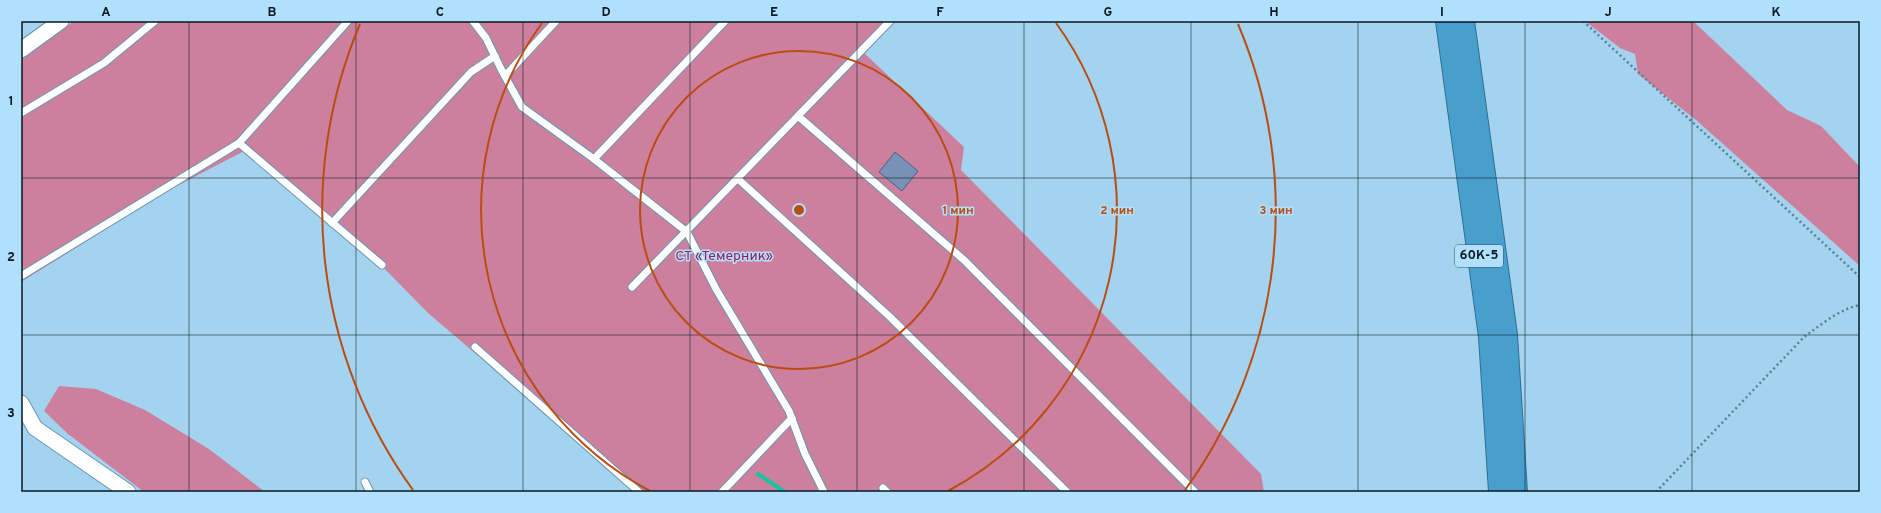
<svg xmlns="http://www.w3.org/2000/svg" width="1881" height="513" font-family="Overpass,sans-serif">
<rect width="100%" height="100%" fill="#a4d3ef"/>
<g fill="#cc809e">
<polygon points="74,21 895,21 864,53 964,147 961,170 1261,474 1264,492 638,492 428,313 376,260 326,223 250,148 169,190 21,282 21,60"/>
<polygon points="1585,21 1693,21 1787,110 1821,126 1860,167 1860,266 1696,120 1638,74 1635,54 1620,48"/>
<polygon points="59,386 96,389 145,410 209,449 265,492 144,492 68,434 44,411"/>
</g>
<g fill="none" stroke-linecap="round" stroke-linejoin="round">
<polyline stroke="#11c5a5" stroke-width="4" points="758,474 785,492"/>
</g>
<polygon fill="#7692b6" stroke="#476183" points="895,152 918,171 902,191 879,172"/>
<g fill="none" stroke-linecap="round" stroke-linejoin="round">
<defs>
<g id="lane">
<polyline points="473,21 486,38 501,69 522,107 594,159 687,232 716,289 789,411 805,454 824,492"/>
<polyline points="505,76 556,21"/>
<polyline points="21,113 104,63 155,21"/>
<polyline points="798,116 964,260 1195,492"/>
<polyline points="239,143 382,265"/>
<polyline points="594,159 725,21"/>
<polyline points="738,179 889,316 1067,492"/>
<polyline points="332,223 471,72 495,56"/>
<polyline points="21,276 239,143 348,21"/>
<polyline points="632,287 890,21"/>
<polyline points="475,347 639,492"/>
<polyline points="365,482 370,492"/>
<polyline points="883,488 887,492"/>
<polyline points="722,492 792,418"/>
</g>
<g id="street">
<polyline points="21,50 61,21"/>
<polyline points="21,403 35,428 128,492"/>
</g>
<g id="highway">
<polyline points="1447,21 1490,337 1500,492"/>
<polyline points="1463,21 1506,335 1516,492"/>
</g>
</defs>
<use href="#lane" stroke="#6997b1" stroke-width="9"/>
<use href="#street" stroke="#6997b1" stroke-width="17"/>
<use href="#highway" stroke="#317092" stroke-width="24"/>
<g stroke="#5c7e92" stroke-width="2.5" stroke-dasharray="2 3" stroke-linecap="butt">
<polyline points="1583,21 1860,277"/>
<path d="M1656,492L1804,337C1821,325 1839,309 1860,305"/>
</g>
<use href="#lane" stroke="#fff" stroke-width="7"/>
<use href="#street" stroke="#fff" stroke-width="15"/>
<use href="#highway" stroke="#489fce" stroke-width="22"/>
</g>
<path fill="none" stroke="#071923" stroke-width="1" stroke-opacity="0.55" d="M189,21V492M356,21V492M523,21V492M690,21V492M857,21V492M1024,21V492M1191,21V492M1358,21V492M1525,21V492M1692,21V492M21,178H1860M21,335H1860"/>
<g fill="none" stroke="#bb4c11" stroke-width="2">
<circle cx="799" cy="210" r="159"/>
<path d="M650 491A318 318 0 0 1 542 23M1056 23A318 318 0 0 1 948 491"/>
<path d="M413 490A477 477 0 0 1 360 24M1238 24A477 477 0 0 1 1185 490"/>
</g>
<g text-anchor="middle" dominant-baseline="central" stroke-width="3" stroke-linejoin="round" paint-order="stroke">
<rect fill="#b1e0fd" stroke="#3a5564" stroke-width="1" x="1455" y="245" width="48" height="22" rx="3"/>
<g font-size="13" font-weight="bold" fill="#071923">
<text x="1479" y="256">60К-5</text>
</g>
<g font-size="14" fill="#981c5c" stroke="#b1e0fd">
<text x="724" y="256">СТ «Темерник»</text>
</g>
</g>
<circle cx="799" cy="210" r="6" fill="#bb4c11" stroke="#b1e0fd" stroke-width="2"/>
<g font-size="12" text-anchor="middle" font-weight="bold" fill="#bb4c11" stroke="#b1e0fd" stroke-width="3" stroke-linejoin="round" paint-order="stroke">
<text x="958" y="214">1 мин</text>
<text x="1117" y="214">2 мин</text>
<text x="1276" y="214">3 мин</text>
</g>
<rect width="1881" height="513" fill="none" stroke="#b1e0fd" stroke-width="44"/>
<rect x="22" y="22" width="1837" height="469" fill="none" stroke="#071923" stroke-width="1.5"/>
<g font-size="13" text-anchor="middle" font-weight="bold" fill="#071923">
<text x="106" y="16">A</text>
<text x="272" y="16">B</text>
<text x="440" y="16">C</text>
<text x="606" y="16">D</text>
<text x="774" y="16">E</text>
<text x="940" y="16">F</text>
<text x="1108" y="16">G</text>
<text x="1274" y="16">H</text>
<text x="1442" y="16">I</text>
<text x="1608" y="16">J</text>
<text x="1776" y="16">K</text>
<text x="11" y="105">1</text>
<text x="11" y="261">2</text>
<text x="11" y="417">3</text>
</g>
</svg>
